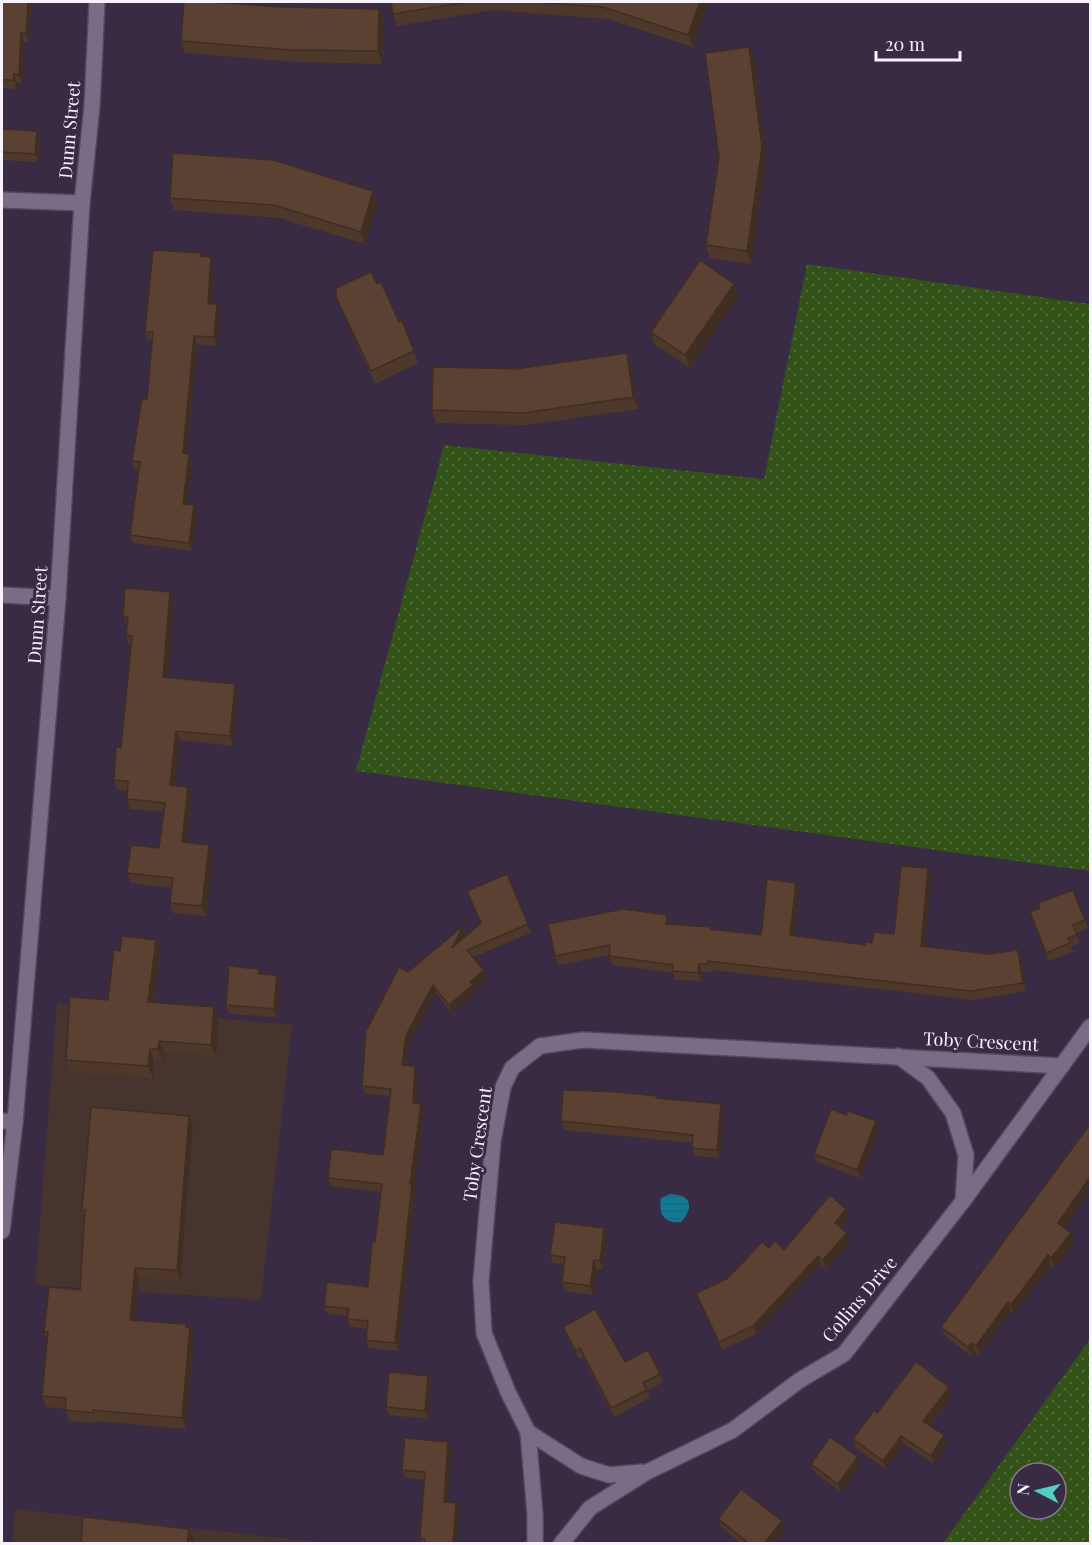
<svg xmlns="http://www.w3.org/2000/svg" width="1092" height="1545" font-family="'Playfair Display',serif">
<defs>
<pattern id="grass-dots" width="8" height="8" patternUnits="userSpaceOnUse" patternTransform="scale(1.5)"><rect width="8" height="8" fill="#325218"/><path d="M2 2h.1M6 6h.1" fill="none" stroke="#506b3b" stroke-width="1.8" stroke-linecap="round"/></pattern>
<pattern id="water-rules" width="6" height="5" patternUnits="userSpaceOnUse" patternTransform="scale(1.5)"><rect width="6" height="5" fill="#0d7b97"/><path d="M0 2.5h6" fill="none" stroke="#286475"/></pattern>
</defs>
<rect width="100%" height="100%" fill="#382b43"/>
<g fill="#47342e">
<polygon points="57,1003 292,1025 261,1300 35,1285"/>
<polygon points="15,1509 329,1543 12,1544"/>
</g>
<g fill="url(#grass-dots)" fill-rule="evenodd">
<polygon points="807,264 1090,304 1090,871 356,771 444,445 764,479"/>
<path d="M1090,1339V1543H943ZM1020,1473H1056V1509H1020Z"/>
</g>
<path fill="url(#water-rules)" d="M670,1194C692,1194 694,1208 681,1222C664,1224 658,1214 661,1198Z"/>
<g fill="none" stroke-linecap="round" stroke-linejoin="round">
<defs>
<g id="minor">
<polyline points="2,200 82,203"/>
<polyline points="2,595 58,598"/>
<polyline points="898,1056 928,1078 953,1113 966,1155 963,1201"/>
<polyline points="2,1121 15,1122"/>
<polyline points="528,1432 581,1466 609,1475 642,1472"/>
<polyline points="535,1544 535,1515 528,1432 508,1392 484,1333 481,1281 493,1141 503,1087 512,1068 540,1046 583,1040 1062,1066"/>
<polyline points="561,1544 590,1508 647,1472 733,1430 800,1380 844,1354 963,1201 1090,1027"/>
</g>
<polyline id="tertiary" points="2,1231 15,1122 58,598 82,203 92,106 97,2"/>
</defs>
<use href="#minor" stroke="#53485c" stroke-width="18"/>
<use href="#tertiary" stroke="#53485c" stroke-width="18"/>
<use href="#minor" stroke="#7a6c87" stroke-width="15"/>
<use href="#tertiary" stroke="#7a6c87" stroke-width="15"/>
</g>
<g fill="#4e382b">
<polygon points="2,2 31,2 29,42 24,42 22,83 17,83 17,89 2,88"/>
<polygon points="391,2 705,2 707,6 693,47 607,19 493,10 397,26 393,14"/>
<polygon points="282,7 379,9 383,21 382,64 296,62 185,53 181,41"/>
<polygon points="749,47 754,59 766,159 751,264 710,258 706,245"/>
<polygon points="2,129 37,131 40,140 38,162 2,160"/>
<polygon points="373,191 378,203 365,244 279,218 174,210 170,198"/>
<polygon points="202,253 202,256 214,265 211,304 217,304 220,313 217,346 197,344 187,453 189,454 192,462 187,504 197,513 192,551 133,543 130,535 139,470 135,470 132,461 147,399 152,340 148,340 145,332"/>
<polygon points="377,284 399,322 402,320 418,363 375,384 341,309 336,297"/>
<polygon points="734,284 739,296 690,368 655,345 651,332"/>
<polygon points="627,353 631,366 638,409 527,425 436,423 432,410 516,369"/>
<polygon points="170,592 174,602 168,678 238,694 233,746 180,740 175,786 191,797 187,842 209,845 213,855 206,916 173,913 170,903 172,888 131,883 127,873 159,848 164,812 130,809 127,799 128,791 117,790 114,780 121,748 131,645 129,645 126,635 127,626 123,616"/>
<polygon points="931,876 925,946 990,954 1018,950 1021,958 1026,991 974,1000 711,970 711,972 702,972 701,981 675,980 673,973 612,965 609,955 558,965 555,956 670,923 670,924 761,935 796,883 799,891 793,936 865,945 872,943 894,934"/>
<polygon points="1073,890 1088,928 1076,933 1080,943 1071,946 1073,952 1049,961 1030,912 1040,908"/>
<polygon points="528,924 531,933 473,957 484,970 487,979 474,989 476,993 452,1013 436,993 409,1043 406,1065 415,1066 418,1074 417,1104 424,1112 414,1189 415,1192 398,1351 369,1348 366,1340 367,1329 350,1327 347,1319 348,1316 327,1314 324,1306 368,1287 375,1242 381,1192 331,1186 328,1178 383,1155 390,1096 365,1094 362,1086 408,972 463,926 466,934 465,937"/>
<polygon points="156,940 160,951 154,1003 218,1019 216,1056 164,1052 163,1061 154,1061 153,1078 70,1072 66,1060 108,1000 120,951"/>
<polygon points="259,969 261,974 277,975 280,983 277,1017 229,1014 226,1005"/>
<polygon points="657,1096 658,1098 721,1104 724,1112 720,1158 695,1156 692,1148 693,1143 564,1130 561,1121"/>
<polygon points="189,1116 193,1127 180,1281 139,1278 135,1320 187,1327 194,1338 186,1429 97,1421 97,1423 69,1421 65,1409 46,1407 42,1396 47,1339 44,1332 80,1290 85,1218 82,1210"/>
<polygon points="879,1130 860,1178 817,1162 814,1154"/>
<polygon points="1090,1191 1065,1228 1071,1233 1075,1242 1055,1268 1051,1265 1014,1314 1011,1311 979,1355 975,1352 972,1357 945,1336 941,1327"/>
<polygon points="846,1209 849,1218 840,1228 850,1242 826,1269 821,1264 756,1334 722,1350 696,1293 727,1279 769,1248 784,1250"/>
<polygon points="607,1236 603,1269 597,1269 593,1295 565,1291 562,1282 564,1265 553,1263 550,1255"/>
<polygon points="563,1327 625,1362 660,1374 663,1382 647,1391 650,1398 614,1417 583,1357 579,1359 566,1335"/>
<polygon points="428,1376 431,1384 428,1419 389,1415 386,1407"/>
<polygon points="952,1396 930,1426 947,1444 934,1464 904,1444 886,1469 856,1448 853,1439 877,1413"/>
<polygon points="448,1442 451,1450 447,1502 459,1511 457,1544 422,1544 420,1538 424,1480 405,1478 402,1470"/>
<polygon points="811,1464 861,1465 841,1492 814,1472"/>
<polygon points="718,1519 782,1521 785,1529 774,1544 742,1544 721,1527"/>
</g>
<g fill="#402e23">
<polygon points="28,2 31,2 29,42 26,34"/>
<polygon points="700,2 705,2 707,6 693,47 688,35"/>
<polygon points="379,9 383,21 382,64 378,51"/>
<polygon points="21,33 24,42 22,83 19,75"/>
<polygon points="749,47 754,59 766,159 751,264 747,251"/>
<polygon points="14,74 17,83 17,89 14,80"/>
<polygon points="37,131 40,140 38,162 35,154"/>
<polygon points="373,191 378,203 365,244 361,232"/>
<polygon points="211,257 214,265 211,312 208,304"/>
<polygon points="734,284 739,296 690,368 685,355"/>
<polygon points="217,304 220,313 217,346 214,337"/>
<polygon points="194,336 197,344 186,461 183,453"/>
<polygon points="627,353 631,366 638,409 633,397"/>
<polygon points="189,454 192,462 186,512 183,504"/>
<polygon points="194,505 197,513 192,551 189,543"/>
<polygon points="170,592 174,602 167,687 163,677"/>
<polygon points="235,684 238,694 233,746 230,736"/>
<polygon points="176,731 180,740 174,795 170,785"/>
<polygon points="188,787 191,797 186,852 182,842"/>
<polygon points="209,845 213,855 206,916 202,906"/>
<polygon points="928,868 931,876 924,954 921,946"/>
<polygon points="796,883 799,891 793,944 790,935"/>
<polygon points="667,915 670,923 669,932 666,924"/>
<polygon points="463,926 466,934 455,956 452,948"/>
<polygon points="156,940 160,951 152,1014 148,1002"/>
<polygon points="1018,950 1021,958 1026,991 1023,983"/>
<polygon points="699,964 702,972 701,981 698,973"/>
<polygon points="484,970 487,979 474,989 476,993 452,1013 449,1005 470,982"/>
<polygon points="277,975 280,983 277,1017 274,1009"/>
<polygon points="433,985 436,993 409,1043 405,1073 402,1065 406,1035"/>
<polygon points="214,1007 218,1019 216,1056 211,1045"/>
<polygon points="159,1041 164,1052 163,1061 158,1049"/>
<polygon points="150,1049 154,1061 153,1078 148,1066"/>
<polygon points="415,1066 418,1074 416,1111 413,1103"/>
<polygon points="421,1104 424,1112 414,1189 415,1192 398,1351 395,1343 410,1184"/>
<polygon points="721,1104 724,1112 720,1158 717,1150"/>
<polygon points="189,1116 193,1127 180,1281 177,1270"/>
<polygon points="876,1121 879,1130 860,1178 857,1170"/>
<polygon points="1090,1177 1090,1191 1062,1232 1058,1223"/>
<polygon points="846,1209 849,1218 838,1232 835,1223"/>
<polygon points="604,1228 607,1236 603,1269 600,1261"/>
<polygon points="847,1233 850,1242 826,1269 823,1260"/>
<polygon points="1071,1233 1075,1242 1055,1268 1051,1258"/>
<polygon points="1048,1255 1051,1265 1014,1314 1011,1305"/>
<polygon points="818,1256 821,1264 756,1334 753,1326"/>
<polygon points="594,1260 597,1269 593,1295 590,1286"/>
<polygon points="135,1268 139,1278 134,1331 130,1320"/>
<polygon points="1008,1302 1011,1311 979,1355 976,1346"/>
<polygon points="186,1324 190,1335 190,1327 194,1338 186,1429 182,1418"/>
<polygon points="972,1343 975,1352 972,1357 968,1347"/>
<polygon points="428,1376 431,1384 428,1419 425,1411"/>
<polygon points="949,1387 952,1396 926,1430 923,1421"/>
<polygon points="944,1435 947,1444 934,1464 931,1456"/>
<polygon points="901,1436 904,1444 886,1469 883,1461"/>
<polygon points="448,1442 451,1450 447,1510 444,1502"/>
<polygon points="858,1457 861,1465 841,1492 838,1484"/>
<polygon points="456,1503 459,1511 457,1544 453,1544"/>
<polygon points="782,1521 785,1529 774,1544 764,1544"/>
<polygon points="189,1529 194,1541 193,1544 187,1544"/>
</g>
<g fill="#5b4132" stroke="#402e23" stroke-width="1.5">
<polygon points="2,2 28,2 26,34 21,33 19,75 14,74 14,80 2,80"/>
<polygon points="184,2 209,2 282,7 379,9 378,51 292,50 181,41"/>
<polygon points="391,2 468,2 393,14"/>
<polygon points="534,2 700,2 688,35 603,7"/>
<polygon points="749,47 762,147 747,251 706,245 719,158 705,53"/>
<polygon points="2,129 37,131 35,154 2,152"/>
<polygon points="173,153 273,160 373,191 361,232 274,205 170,198"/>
<polygon points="153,250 202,253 201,256 211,257 208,304 217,304 214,337 194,336 183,453 189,454 183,504 194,505 189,543 130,535 140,462 132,461 142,398 147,399 153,332 145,332"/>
<polygon points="700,260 734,284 685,355 651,332"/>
<polygon points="371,272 377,284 381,282 399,322 402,320 414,351 371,371 336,297 336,288"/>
<polygon points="627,353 633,397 523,413 432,410 433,367 516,369"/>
<polygon points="125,588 170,592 163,677 235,684 230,736 176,731 170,785 188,787 182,842 209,845 202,906 170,903 173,878 127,873 131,845 159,848 165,803 127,799 128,781 114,780 116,747 121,748 132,636 126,635 128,617 123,616"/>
<polygon points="901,866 928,868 921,946 990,954 1018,950 1023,983 971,991 708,961 708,964 699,964 698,973 672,971 673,965 609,956 610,945 555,956 548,924 623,909 667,915 666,924 710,927 710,929 761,935 767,879 796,883 790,935 865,945 865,942 872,943 874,932 894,934"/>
<polygon points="507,874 528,924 467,950 484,970 470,982 473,985 449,1005 433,985 406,1035 402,1065 415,1066 413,1103 421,1104 410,1184 412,1184 395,1343 366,1340 368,1321 347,1319 349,1309 324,1306 327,1282 368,1287 372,1242 375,1242 382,1184 328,1178 331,1149 383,1155 391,1089 362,1086 366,1031 399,967 408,972 463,926 452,948 481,923 467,891"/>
<polygon points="1073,890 1085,920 1073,925 1077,935 1068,938 1070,943 1046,953 1030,912 1040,908 1038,903"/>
<polygon points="122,936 156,940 148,1002 214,1007 211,1045 159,1041 158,1049 150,1049 148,1066 66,1060 70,997 108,1000 114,950 120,951"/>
<polygon points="229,966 259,969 259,974 277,975 274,1009 226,1005"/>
<polygon points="563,1090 619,1092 657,1096 657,1098 721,1104 717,1150 692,1148 693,1135 561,1121"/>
<polygon points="91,1107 189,1116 177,1270 135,1268 130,1320 186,1324 186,1327 190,1327 182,1418 93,1410 93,1413 65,1410 66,1398 42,1396 48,1332 44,1332 49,1287 80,1290 85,1210 82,1210"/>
<polygon points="831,1109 846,1115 848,1111 876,1121 857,1170 814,1154"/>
<polygon points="1090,1124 1090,1177 1058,1223 1071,1233 1051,1258 1048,1255 1011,1305 1008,1302 976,1346 972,1343 968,1347 941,1327"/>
<polygon points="830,1195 846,1209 835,1223 847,1233 823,1260 818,1256 753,1326 719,1342 696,1293 727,1279 762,1242 769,1248 775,1241 784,1250"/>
<polygon points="555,1222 604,1228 600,1261 594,1260 590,1286 562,1282 565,1257 550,1255"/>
<polygon points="595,1309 625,1362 648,1350 660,1374 643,1383 647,1390 611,1408 580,1348 576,1351 563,1327"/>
<polygon points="916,1362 949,1387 923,1421 944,1435 931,1456 901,1436 883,1461 853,1439 874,1410 877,1413"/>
<polygon points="389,1372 428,1376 425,1411 386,1407"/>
<polygon points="830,1437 858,1457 838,1484 811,1464"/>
<polygon points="405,1438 448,1442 444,1502 456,1503 453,1544 425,1544 425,1539 420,1538 425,1472 402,1470"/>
<polygon points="741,1489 782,1521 764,1544 750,1544 718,1519"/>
<polygon points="83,1517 189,1529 187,1544 81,1544"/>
</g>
<g text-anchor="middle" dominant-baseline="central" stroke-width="6" stroke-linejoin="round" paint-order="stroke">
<g font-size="18" fill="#f8f1fe" stroke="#382b43">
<text transform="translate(69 130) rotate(-85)">Dunn Street</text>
<text transform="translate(37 615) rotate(-86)">Dunn Street</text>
<text transform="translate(981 1041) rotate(3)">Toby Crescent</text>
<text transform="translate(477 1144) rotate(-82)">Toby Crescent</text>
<text transform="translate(859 1299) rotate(-50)">Collins Drive</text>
</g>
</g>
<rect width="1092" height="1545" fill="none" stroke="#f8f1fe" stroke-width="6"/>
<g transform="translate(1038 1491) rotate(277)"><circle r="28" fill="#382b43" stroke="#857a8e" stroke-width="1.5"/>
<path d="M0-4.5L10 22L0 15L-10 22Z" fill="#54cdc7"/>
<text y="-9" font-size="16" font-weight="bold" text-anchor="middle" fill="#f8f1fe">N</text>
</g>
<path d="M876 51v9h84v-9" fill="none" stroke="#f8f1fe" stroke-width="3"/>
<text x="885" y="51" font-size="18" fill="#f8f1fe" stroke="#382b43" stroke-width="4.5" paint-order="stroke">20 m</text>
</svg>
